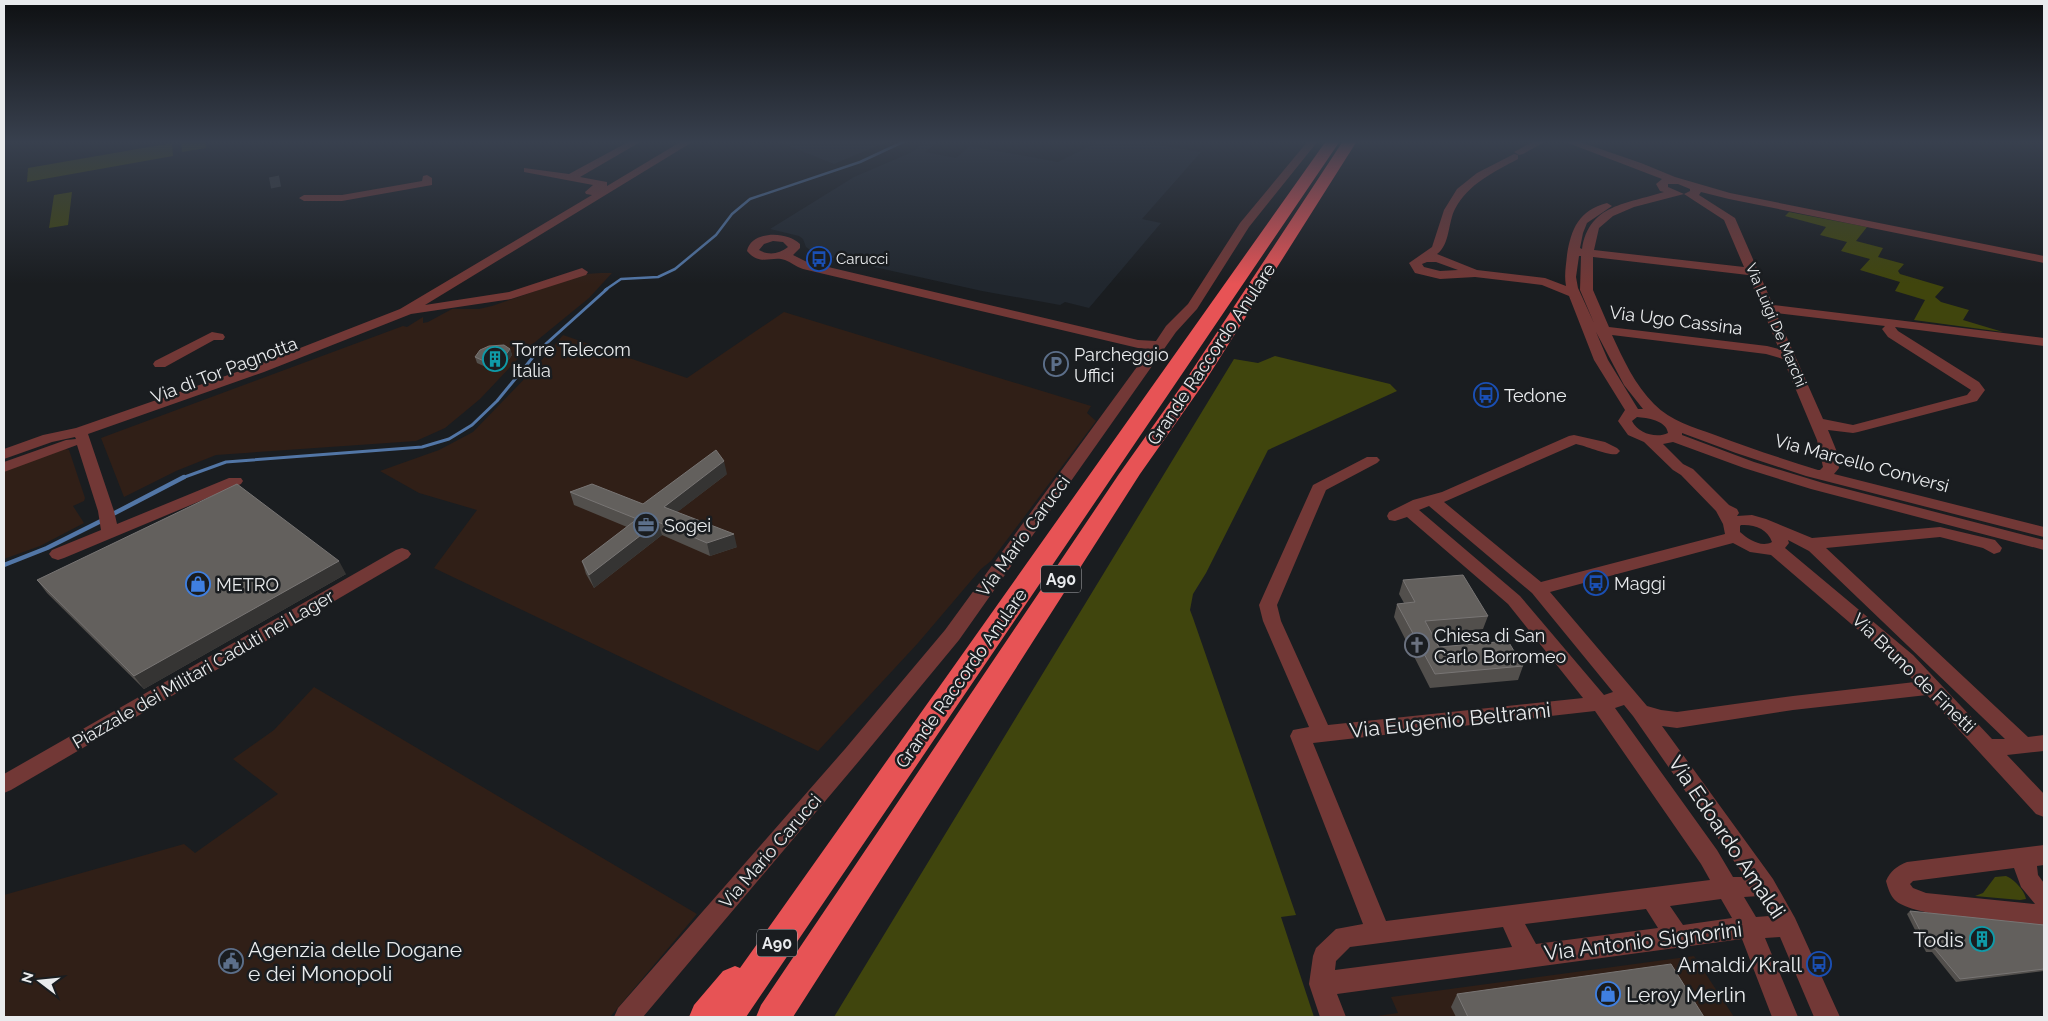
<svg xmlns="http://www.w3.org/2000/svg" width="2048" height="1021" font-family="Raleway,sans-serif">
<rect width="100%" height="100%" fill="#1a1d20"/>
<g fill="#301f17">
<polygon points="601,273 612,273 589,298 529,347 480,399 445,428 416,441 216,455 176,471 124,497 101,438 403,326 407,327 423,317 423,323 428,322 452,309 479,309 492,306 585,274"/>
<polygon points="784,312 1091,406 1087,413 1096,421 991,561 981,569 918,643 818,751 434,568 477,510 419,493 380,471 439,450 473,432 534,369 563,335 687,378"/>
<polygon points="65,449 69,450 85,498 84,501 73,506 84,523 40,546 4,559 4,471"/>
<polygon points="314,687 697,914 610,1017 4,1017 4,895 184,844 195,853 278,794 233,759 274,730"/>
<polygon points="1694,956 1734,1017 1370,1017 1398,1013 1391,997"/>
</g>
<g fill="#21272e">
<polygon points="776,141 889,141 834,164"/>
<polygon points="927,141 939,141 925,152 956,158 970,146 1058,162 1100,141 1134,141 1201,152 1142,219 1161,223 1089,308 1065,302 1060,305 982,291 816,254 806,247 803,239 799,236 770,229 854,177 910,153"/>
</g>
<g fill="#40450d">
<polygon points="181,141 205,141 206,148 182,152"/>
<polygon points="172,143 173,156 27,182 28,168"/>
<polygon points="72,192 68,225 49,228 54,195"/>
<polygon points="1789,212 1867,227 1856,241 1883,248 1878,257 1904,264 1898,271 1900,274 1944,287 1935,297 1941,302 1969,310 1963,320 2003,332 1914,320 1925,300 1895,291 1900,282 1860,270 1870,259 1841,251 1847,242 1820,235 1826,227 1785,216"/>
<polygon points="1275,356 1390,384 1397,391 1268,450 1206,573 1193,594 1190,610 1193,618 1296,915 1281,917 1314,1017 834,1017 1234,359 1258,363"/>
<path d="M2006,876C2014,879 2025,891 2026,899L2020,900L1975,896L1983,893L1995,877Z"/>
</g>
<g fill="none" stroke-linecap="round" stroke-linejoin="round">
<polyline stroke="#5276a6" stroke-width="2.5" points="605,290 621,279 658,277 675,269 716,235 732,214 750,199 860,162 905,141"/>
<polyline stroke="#5276a6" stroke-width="3" points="182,478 226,462 422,447 449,439 472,425 497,401 538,351 607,289"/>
<g stroke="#5276a6" stroke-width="4.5">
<polyline points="111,515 184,477"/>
<polyline points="4,565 47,548 103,520"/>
</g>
<polyline stroke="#393c3f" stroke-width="11" stroke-dasharray="11 5.5" stroke-linecap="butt" points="270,183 280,181"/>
<g fill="#723836" fill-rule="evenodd">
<polygon points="630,141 642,141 580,177 607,182 607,186 682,141 694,141 425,305 509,292 582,268 588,272 586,275 511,299 411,314 264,372 88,434 114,511 117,524 229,478 241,478 243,481 241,484 64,558 58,560 52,558 49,554 52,550 101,530 98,511 77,445 4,472 4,462 66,440 76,439 75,437 52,442 4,459 4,449 43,435 76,428 254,366 400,309 592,195 586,194 585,192 593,185 524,172 524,168 569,174"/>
<path d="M1308,141H1318L1249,227L1197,309L1176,332L959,640L859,761L643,1017H614L618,1008L845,749L945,630L1150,349L1138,348L803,269C796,267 791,262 785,260C772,255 760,267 747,251C751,230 788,231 800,244V248L793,255L807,262L1138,340L1156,341L1166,326L1188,304L1240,223ZM773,241L783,242L788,247C779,254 769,256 759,250L764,244Z"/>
<polygon points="1534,141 1546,141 1523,154 1519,155 1514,152"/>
<path d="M1563,141H1577L1641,163L1675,177L1730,193L2044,256V263L1729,199L1701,192L1699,195L1735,218L1773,305L2044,338V346L1895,327L1898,331L1979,382L1985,390L1977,401L1858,432L1853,433L1828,430L1837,452L1839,468L1834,474L2044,527V537L1806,476L1736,453L1682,433V435L1754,462L1823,483L2044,540V550L1811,489L1744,468L1673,442L1663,444L1683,464L1693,469L1729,505L1737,509L1739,513L1737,516L1752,515L1766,519L1812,538L1940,527L1995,540L2002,548L2000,552L1994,554L1983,548L1940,537L1826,548L2028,737L2044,735V751L2007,755L2044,794V817L2036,814L1927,695L1793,710L1677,728L1662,726L1773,879L1795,918L1840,1017H1814L1780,937L1765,938L1798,1017H1772L1742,939L1337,994L1346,1017H1320L1309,984L1313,956L1316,948L1336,929L1363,924L1290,736L1293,730L1309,727L1263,621L1259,605L1313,485L1367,457H1377L1380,460L1377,463L1326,490L1277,605L1281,621L1328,725L1583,698L1508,604L1407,517L1395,521L1389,520L1387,516L1389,512L1413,500L1442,492L1569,436L1574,435L1605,442L1617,448L1620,451L1617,454C1609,456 1586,446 1576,444L1444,502L1541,582L1725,534L1723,524L1716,511L1681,475L1673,470L1644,442L1628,435L1618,421L1625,410L1594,360L1569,296L1542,285L1475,277L1440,279L1415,273L1409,263L1432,247L1444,210L1457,189L1477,173L1514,154L1518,155V159C1494,172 1468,184 1455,209C1448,222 1450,245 1437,254L1477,270L1545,278L1566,286C1564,275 1566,266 1567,255C1571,229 1579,210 1607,203L1612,206L1587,223L1583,233L1580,248L1582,249C1589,204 1627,204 1664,192L1660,191L1656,184L1662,179ZM1668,184H1678L1690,189V191L1684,194L1668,187ZM1684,194L1724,220L1744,267L1594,250L1599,228L1613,216L1634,207ZM1579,256H1581L1580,290L1594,323L1578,288L1576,277ZM1593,257L1748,275L1779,349L1767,346L1609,327L1593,290ZM1427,262H1436L1458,270L1440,271L1424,267L1422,264ZM1776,313L1885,326L1882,329L1888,337L1971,390L1967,395L1853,425L1823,419ZM1596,332L1624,385L1643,409H1638L1608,360ZM1612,335L1766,354L1783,359L1817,440L1823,467L1820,470H1818C1783,459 1749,448 1715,435C1693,427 1671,421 1654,404C1635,385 1623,359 1612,335ZM1637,417C1647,418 1666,420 1668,433C1656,439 1638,433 1632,421ZM1429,506L1532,593L1613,692L1604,695L1520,596L1419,510ZM1741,525C1754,524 1768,529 1772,542C1761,548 1748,539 1740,532V526ZM1788,540L1809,551L2005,739H1992L1913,655L1785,548L1789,543ZM1733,543L1750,552L1771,555L1899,665L1915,682L1793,696L1677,712L1661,710L1647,706L1550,592ZM1624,705L1633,716L1745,877H1733L1717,850L1615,708ZM1595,711L1701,864L1710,880L1386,921L1313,743ZM1759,896L1769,916L1756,917L1744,897ZM1721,899L1732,918L1683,925L1670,906ZM1646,909L1658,928L1536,944L1525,924ZM1503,927L1512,947L1335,970L1336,961L1350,947Z"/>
<polygon points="427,175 432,178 432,185 342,201 304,201 299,198 304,195 342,195 422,181 423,176"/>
<polygon points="212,332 223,334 225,337 223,340 214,340 165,367 155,367 153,364 155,361"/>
<polygon points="402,548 408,550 411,554 408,558 11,790 4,793 4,774 396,550"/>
<path d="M2044,845V865L2037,866L2038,875L2044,883V927C2014,923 1916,918 1896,901C1890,896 1888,888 1886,881C1890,871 1897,866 1907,862ZM2014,868L2021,887L2035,904L1926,893L1913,888L1910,884L1913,881Z"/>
</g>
<g fill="#e75355" fill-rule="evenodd">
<polygon points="1326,141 1340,141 746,1017 689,1017 694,1005 723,971 735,966 740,968"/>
<polygon points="1343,141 1357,141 1204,383 1140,474 793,1017 756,1017 761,1005 1119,474 1185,381"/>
</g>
</g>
<g fill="#524f4c">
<polygon points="510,349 512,355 507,362 497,366 486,367 477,363 475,357"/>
<polygon points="727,474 677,512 737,547 710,556 662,535 594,588 586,574 582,561 627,527 574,505 570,492 643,504"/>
<polygon points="346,574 144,689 47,593 37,580"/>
<polygon points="1403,580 1488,616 1483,629 1432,634 1439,647 1523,666 1518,680 1430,688 1394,617 1397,604 1404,603 1399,594"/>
<polygon points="1910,911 2044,925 2044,971 1956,982 1932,952 1926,952 1907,914"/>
<polygon points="1457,994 1704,1017 1456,1017 1451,1007"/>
</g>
<g fill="#353433">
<polygon points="510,349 512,355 507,362 497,366 495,360"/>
<polygon points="724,461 727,474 667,520 664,507"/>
<polygon points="658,522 662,535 594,588 589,575"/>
<polygon points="734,534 737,547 710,556 707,543"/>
<polygon points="339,561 346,574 144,689 134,676"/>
</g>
<g fill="#63605d" stroke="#787574">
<polygon points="504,345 510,349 505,356 495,360 484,361 475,357 480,350 489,346"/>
<polygon points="716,450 724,461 664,507 734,534 707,543 658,522 589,575 582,561 637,519 570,492 592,484 643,504"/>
<polygon points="237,484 339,561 134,676 37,580"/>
<polygon points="1463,575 1488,616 1425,621 1439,647 1508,641 1523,666 1435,674 1397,604 1415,602 1403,580"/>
<polygon points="1910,911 2044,925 2044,969 1960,979 1935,949 1929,948"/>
<polygon points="1671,964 1704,1017 1468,1017 1457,994"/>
</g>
<linearGradient id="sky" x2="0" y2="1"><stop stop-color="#0e1012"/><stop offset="0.5" stop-color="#38404e"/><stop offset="1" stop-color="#38404e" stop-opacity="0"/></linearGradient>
<rect width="2048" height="284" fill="url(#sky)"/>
<defs>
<symbol id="bus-ring" viewBox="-11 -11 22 22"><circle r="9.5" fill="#1a1d20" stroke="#1a4fb4" stroke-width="1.5"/><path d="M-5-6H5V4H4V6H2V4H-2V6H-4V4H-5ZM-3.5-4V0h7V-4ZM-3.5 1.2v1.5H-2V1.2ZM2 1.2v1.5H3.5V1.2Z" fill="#1a4fb4"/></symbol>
<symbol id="building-ring" viewBox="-11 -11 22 22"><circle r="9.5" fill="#1a1d20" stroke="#0f9aa8" stroke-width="1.5"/><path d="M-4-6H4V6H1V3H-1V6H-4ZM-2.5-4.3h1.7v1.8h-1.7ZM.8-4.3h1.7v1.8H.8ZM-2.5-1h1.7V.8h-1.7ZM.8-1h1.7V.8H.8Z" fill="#0f9aa8"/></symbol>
<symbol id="parking-ring" viewBox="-11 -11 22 22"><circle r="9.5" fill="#1a1d20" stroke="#5c6f8a" stroke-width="1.5"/><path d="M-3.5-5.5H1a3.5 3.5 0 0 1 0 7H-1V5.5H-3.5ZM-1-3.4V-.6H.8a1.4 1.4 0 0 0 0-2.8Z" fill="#5c6f8a"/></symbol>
<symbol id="office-ring" viewBox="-11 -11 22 22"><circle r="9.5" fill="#1a1d20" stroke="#5c6f8a" stroke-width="1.5"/><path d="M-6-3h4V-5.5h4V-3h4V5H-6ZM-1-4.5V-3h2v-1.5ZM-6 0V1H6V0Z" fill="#5c6f8a"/></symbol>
<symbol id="shop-ring" viewBox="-11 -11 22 22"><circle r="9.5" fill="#1a1d20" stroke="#3f7fe0" stroke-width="1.5"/><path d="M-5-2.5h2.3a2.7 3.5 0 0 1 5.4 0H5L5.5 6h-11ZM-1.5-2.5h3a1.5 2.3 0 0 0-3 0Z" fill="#3f7fe0"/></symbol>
<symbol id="church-ring" viewBox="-11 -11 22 22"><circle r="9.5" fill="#1a1d20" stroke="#6b7280" stroke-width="1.5"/><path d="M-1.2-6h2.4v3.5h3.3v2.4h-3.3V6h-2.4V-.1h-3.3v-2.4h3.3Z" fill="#6b7280"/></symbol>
<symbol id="civic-ring" viewBox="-11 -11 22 22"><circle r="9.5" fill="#1a1d20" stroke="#5c6f8a" stroke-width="1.5"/><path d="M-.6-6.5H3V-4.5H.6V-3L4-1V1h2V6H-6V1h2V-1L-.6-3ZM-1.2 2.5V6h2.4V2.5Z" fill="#5c6f8a"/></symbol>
</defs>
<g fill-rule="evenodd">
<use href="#bus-ring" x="805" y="245" width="28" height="28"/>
<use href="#building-ring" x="481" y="345" width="28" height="28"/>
<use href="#parking-ring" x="1042" y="350" width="28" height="28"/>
<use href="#bus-ring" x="1472" y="381" width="28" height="28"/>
<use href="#office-ring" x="632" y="511" width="28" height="28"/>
<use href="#bus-ring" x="1582" y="569" width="28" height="28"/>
<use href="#shop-ring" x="184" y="570" width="28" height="28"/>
<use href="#church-ring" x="1403" y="631" width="28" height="28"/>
<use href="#building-ring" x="1968" y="925" width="28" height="28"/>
<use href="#civic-ring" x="217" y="947" width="28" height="28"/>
<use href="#bus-ring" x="1805" y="950" width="28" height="28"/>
<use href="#shop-ring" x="1594" y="980" width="28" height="28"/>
</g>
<g text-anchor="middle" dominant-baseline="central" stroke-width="5" stroke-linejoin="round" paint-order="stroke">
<g font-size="15" fill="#e9ebed" stroke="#1a1d20" text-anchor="start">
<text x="836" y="259">Carucci</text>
</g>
<g font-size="15" fill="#e9ebed" stroke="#1a1d20">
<text transform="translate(1776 325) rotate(67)">Via Luigi De Marchi</text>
</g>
<g fill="#1a1d20" stroke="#abadb0" stroke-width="1">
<rect x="1041" y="565.5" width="40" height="27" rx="4"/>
<rect x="757" y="929.5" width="40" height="27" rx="4"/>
</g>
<g font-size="16" font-weight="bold" fill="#e9ebed">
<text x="1061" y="579">A90</text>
<text x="777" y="943">A90</text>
</g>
<g font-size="18" fill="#e9ebed" stroke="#1a1d20">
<text transform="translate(1676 320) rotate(7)">Via Ugo Cassina</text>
<text transform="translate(1211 354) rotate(-56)">Grande Raccordo Anulare</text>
<text transform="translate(224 370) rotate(-21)">Via di Tor Pagnotta</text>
<text transform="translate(1862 463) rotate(15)">Via Marcello Conversi</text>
<text transform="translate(1023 536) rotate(-54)">Via Mario Carucci</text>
<text transform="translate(203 669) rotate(-30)">Piazzale dei Militari Caduti nei Lager</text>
<text transform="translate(1914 673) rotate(44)">Via Bruno de Finetti</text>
<text transform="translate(961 678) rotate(-55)">Grande Raccordo Anulare</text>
<text transform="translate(770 851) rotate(-49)">Via Mario Carucci</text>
</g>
<g font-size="18" fill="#e9ebed" stroke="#1a1d20" text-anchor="start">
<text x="512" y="349">Torre Telecom<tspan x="512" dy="21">Italia</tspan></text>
<text x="1074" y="354">Parcheggio<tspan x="1074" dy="21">Uffici</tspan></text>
<text x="1504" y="395">Tedone</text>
<text x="664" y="525">Sogei</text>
<text x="1614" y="583">Maggi</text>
<text x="216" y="584">METRO</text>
<text x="1434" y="635">Chiesa di San<tspan x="1434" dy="21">Carlo Borromeo</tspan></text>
</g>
<g font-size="21" fill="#e9ebed" stroke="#1a1d20">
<text transform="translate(1450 720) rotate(-6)">Via Eugenio Beltrami</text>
<text transform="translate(1727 837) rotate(56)">Via Edoardo Amaldi</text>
<text transform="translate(1643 941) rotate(-7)">Via Antonio Signorini</text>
</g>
<g font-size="21" fill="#e9ebed" stroke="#1a1d20" text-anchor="end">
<text x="1964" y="939">Todis</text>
<text x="248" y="949" text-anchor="start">Agenzia delle Dogane<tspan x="248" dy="24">e dei Monopoli</tspan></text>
<text x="1802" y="964">Amaldi/Krall</text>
<text x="1626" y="994" text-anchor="start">Leroy Merlin</text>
</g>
</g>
<rect width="2048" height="1021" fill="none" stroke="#e9ebed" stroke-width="10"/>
<g transform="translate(40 981) rotate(286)" stroke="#1a1d20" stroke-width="4" paint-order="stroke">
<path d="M0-4L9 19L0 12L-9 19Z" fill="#e9ebed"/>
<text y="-8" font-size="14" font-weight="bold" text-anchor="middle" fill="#e9ebed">N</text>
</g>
</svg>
